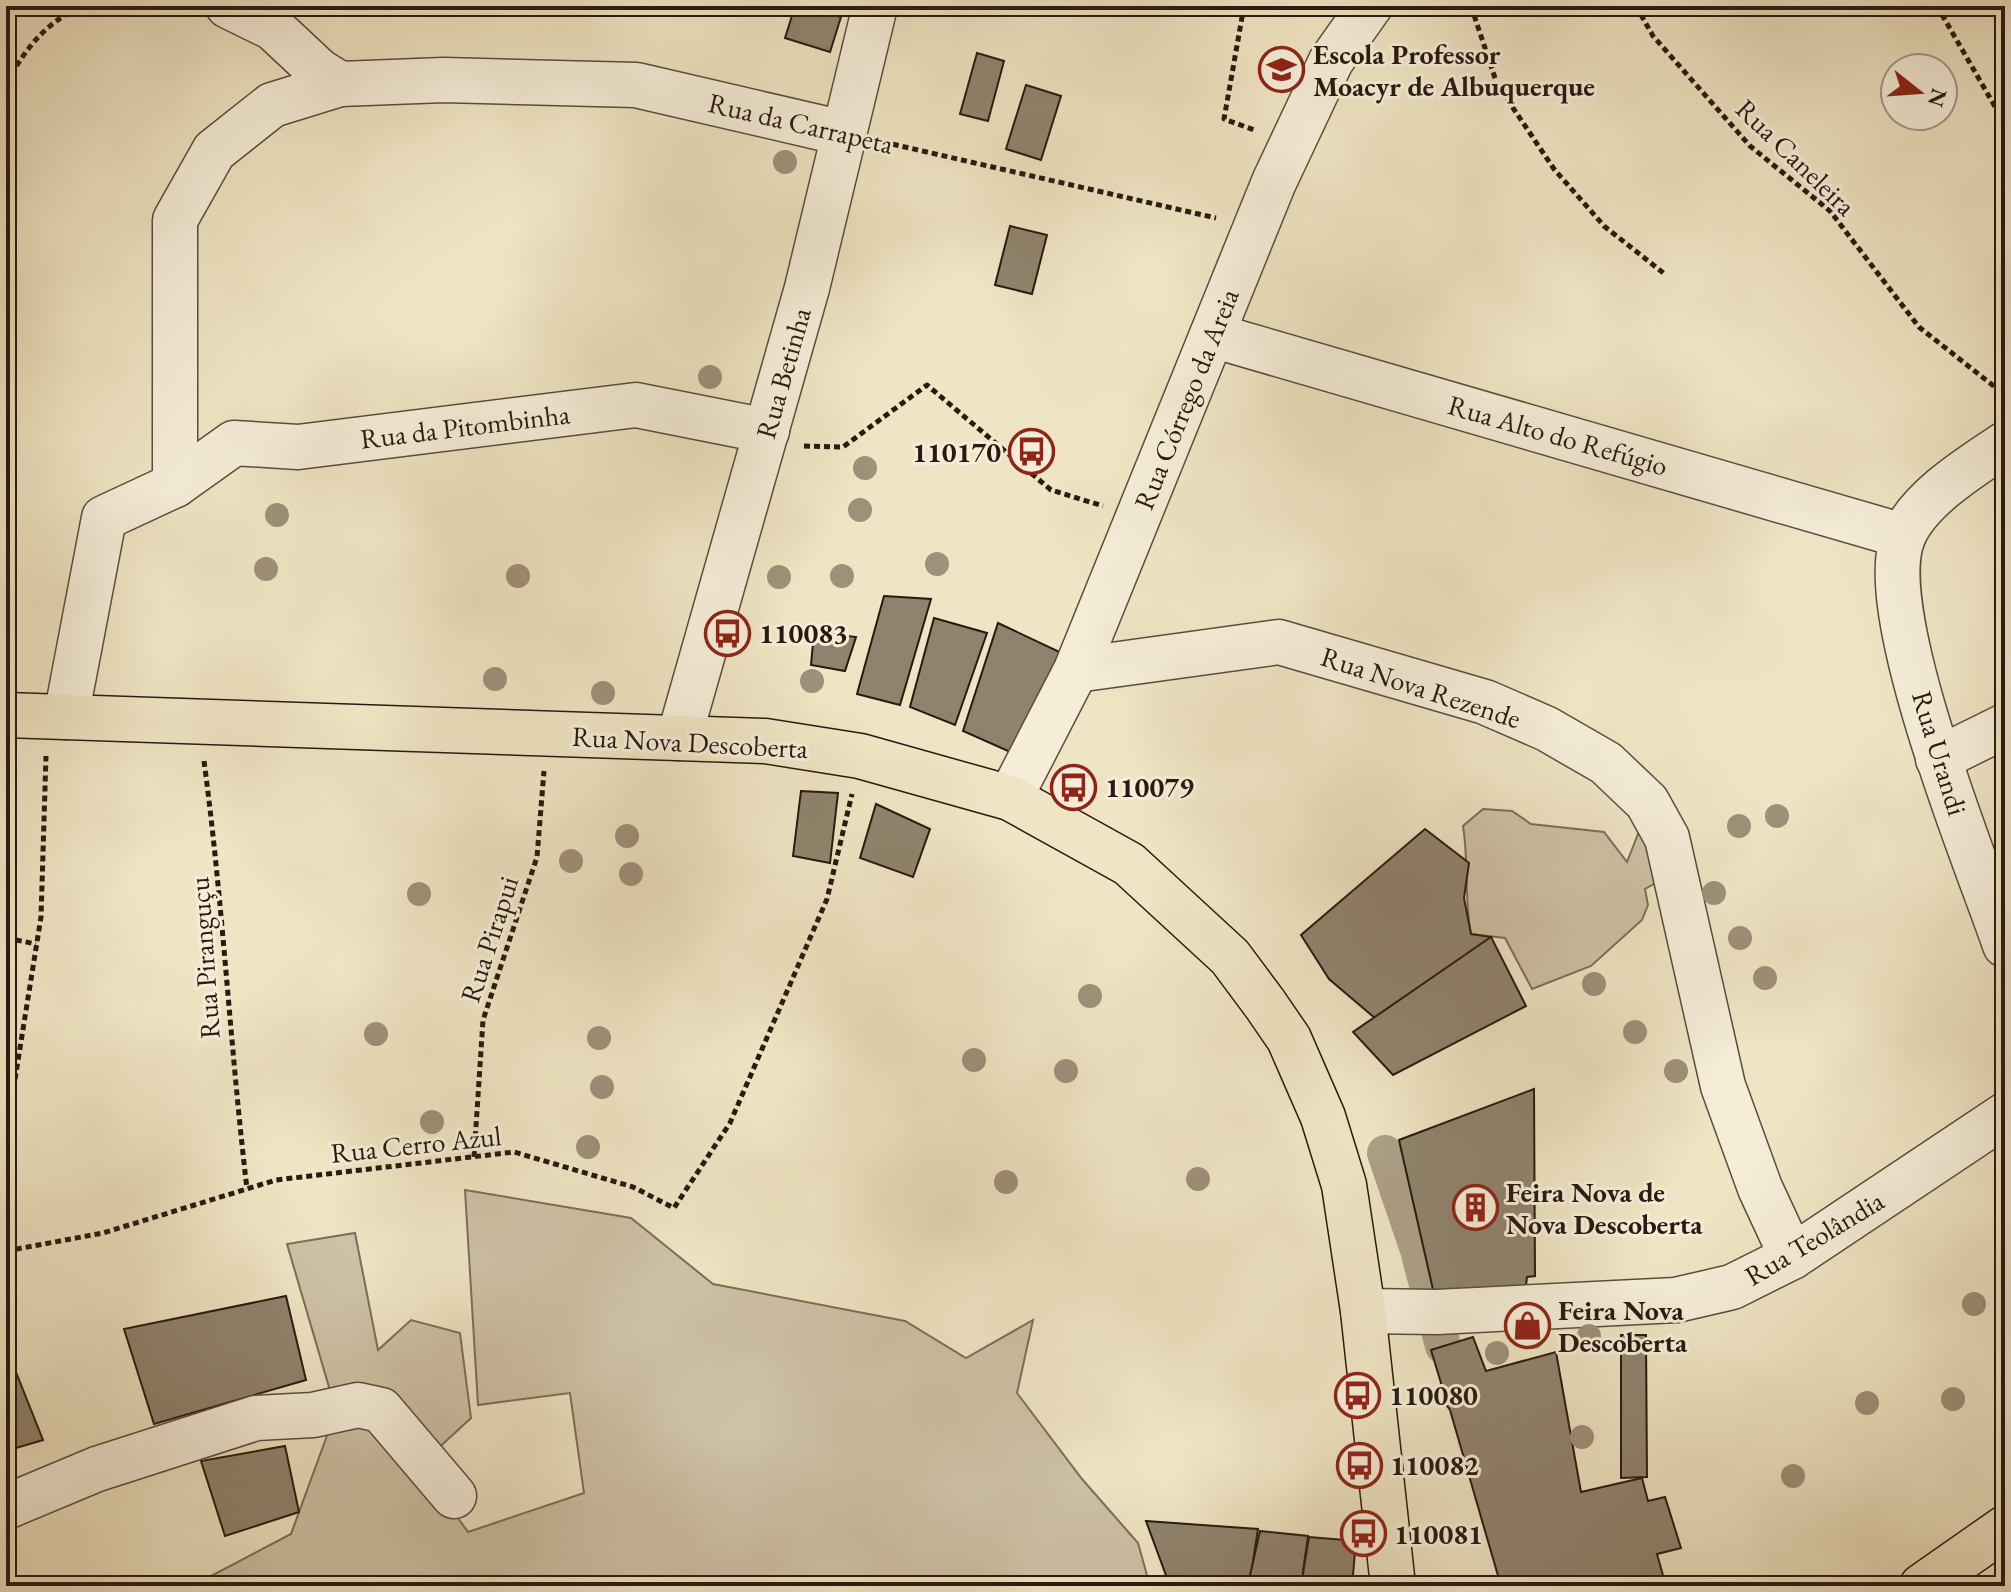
<svg xmlns="http://www.w3.org/2000/svg" width="2011" height="1592" font-family="'EB Garamond',serif">
<rect width="100%" height="100%" fill="#efe4c3"/>
<filter id="stains"><feTurbulence type="fractalNoise" baseFrequency=".0025" numOctaves="4"/><feColorMatrix values="0 0 0 0 .2 0 0 0 0 .09 0 0 0 0 .02 0 0 0 .5 -.17"/></filter>
<radialGradient id="worn" r=".72"><stop offset=".6" stop-color="#630" stop-opacity="0"/><stop offset="1" stop-color="#630" stop-opacity=".3"/></radialGradient>
<g fill="#cec1a5" stroke="#7c6d5a" stroke-width="2">
<path d="M1483,809L1512,811L1531,824L1604,832L1627,862L1640,829L1661,880L1645,889L1648,905L1642,920L1591,966L1532,989L1505,938L1471,934C1464,897 1469,863 1463,826Z"/>
<polygon points="465,1190 631,1218 713,1284 905,1321 966,1358 1033,1320 1017,1393 1082,1479 1138,1543 1150,1586 192,1586 291,1534 336,1411 287,1244 355,1233 378,1350 411,1320 460,1333 471,1418 420,1465 468,1532 584,1493 570,1393 478,1405"/>
</g>
<g fill="none" stroke-linecap="round" stroke-linejoin="round">
<polyline stroke="#ac9f86" stroke-width="36" points="1385,1153 1418,1250 1443,1346"/>
</g>
<g fill="#90836d" stroke="#2a1910" stroke-width="2">
<polygon points="795,6 841,17 830,52 785,38"/>
<polygon points="977,53 1004,61 988,121 960,114"/>
<polygon points="1026,85 1061,96 1041,160 1006,149"/>
<polygon points="1010,226 1047,235 1032,294 995,285"/>
<polygon points="884,596 931,599 900,705 857,694"/>
<polygon points="934,618 987,633 955,725 910,707"/>
<polygon points="998,623 1068,656 1024,758 963,731"/>
<polygon points="814,632 856,637 845,671 811,665"/>
<polygon points="801,791 838,793 830,863 793,856"/>
<polygon points="876,804 930,829 913,877 860,858"/>
<polygon points="1425,829 1469,863 1464,898 1471,934 1491,937 1376,1019 1329,979 1301,935"/>
<polygon points="1491,937 1526,1006 1393,1075 1353,1032"/>
<polygon points="1534,1089 1535,1276 1527,1277 1525,1295 1434,1294 1399,1140"/>
<polygon points="286,1296 306,1380 154,1424 124,1329"/>
<polygon points="1621,1335 1646,1335 1647,1477 1621,1478"/>
<polygon points="1473,1337 1486,1371 1556,1352 1581,1492 1642,1478 1648,1501 1665,1497 1681,1548 1657,1554 1666,1586 1501,1586 1450,1410 1438,1394 1441,1383 1431,1350"/>
<polygon points="6,1347 43,1440 6,1451"/>
<polygon points="285,1446 299,1512 225,1536 201,1461"/>
<polygon points="1146,1521 1258,1529 1250,1581 1167,1578"/>
<polygon points="1260,1531 1308,1536 1301,1586 1249,1580"/>
<polygon points="1309,1537 1356,1541 1352,1586 1301,1586"/>
<polygon points="1167,1578 1244,1584 1244,1586 1168,1586"/>
</g>
<g fill="none" stroke-linecap="round" stroke-linejoin="round">
<defs>
<g id="minor">
<polyline points="228,6 273,28 319,71 340,84"/>
<polyline points="1212,335 1903,536"/>
<path d="M2005,444C1972,466 1918,499 1903,537C1873,612 1977,863 2005,945"/>
<polyline points="175,485 234,443 298,447 636,405 767,431"/>
<polyline points="1076,670 1279,642 1485,702 1547,729 1606,763 1647,802 1667,838 1723,1086 1760,1188 1792,1257"/>
<polyline points="66,717 104,518 175,485 175,220 214,151 272,105 340,84 444,80 636,85 843,133"/>
<polyline points="679,738 807,288 875,6"/>
<polyline points="1938,759 2005,726"/>
<polyline points="1010,798 1076,670 1274,182 1331,61 1370,6"/>
<polyline points="1363,1311 1437,1312 1676,1300 1732,1287 1792,1257 2005,1115"/>
<polyline points="6,1507 97,1469 256,1418 313,1415 358,1405 381,1410 454,1496"/>
</g>
<g id="major">
<polyline points="6,715 765,741 860,756 1010,798 1129,864 1230,957 1265,1004 1289,1039 1323,1117 1344,1185 1363,1311 1393,1586"/>
<polyline points="1922,1586 2005,1528"/>
</g>
</defs>
<use href="#minor" stroke="#5b4c3d" stroke-width="47"/>
<use href="#major" stroke="#2a1910" stroke-width="47"/>
<g stroke="#2a1910" stroke-width="5" stroke-dasharray="6 4" stroke-linecap="butt">
<polyline points="1244,6 1224,119 1257,131"/>
<polyline points="1471,6 1497,84 1554,169 1604,226 1666,275"/>
<polyline points="1636,6 1653,36 1750,146 1830,211 1919,327 2005,395"/>
<polyline points="1937,6 2005,124"/>
<path d="M6,83C28,46 42,27 80,6"/>
<polyline points="883,142 1216,218"/>
<polyline points="804,446 843,447 927,385 1051,490 1103,506"/>
<path d="M204,761C223,903 230,1046 247,1189"/>
<polyline points="6,938 36,944"/>
<polyline points="474,1157 483,1020 537,857 544,771"/>
<polyline points="6,1209 12,1098 41,917 46,756"/>
<polyline points="6,1251 103,1233 276,1180 514,1152 633,1187 674,1208 730,1123 827,899 852,794"/>
</g>
<use href="#minor" stroke="#f5edd8" stroke-width="44"/>
<use href="#major" stroke="#efe4c3" stroke-width="44"/>
</g>
<g fill="#9e9079">
<circle cx="785" cy="162" r="12"/>
<circle cx="710" cy="377" r="12"/>
<circle cx="865" cy="468" r="12"/>
<circle cx="860" cy="510" r="12"/>
<circle cx="277" cy="515" r="12"/>
<circle cx="937" cy="564" r="12"/>
<circle cx="266" cy="569" r="12"/>
<circle cx="518" cy="576" r="12"/>
<circle cx="842" cy="576" r="12"/>
<circle cx="779" cy="577" r="12"/>
<circle cx="495" cy="679" r="12"/>
<circle cx="812" cy="681" r="12"/>
<circle cx="603" cy="693" r="12"/>
<circle cx="1777" cy="816" r="12"/>
<circle cx="1739" cy="826" r="12"/>
<circle cx="627" cy="836" r="12"/>
<circle cx="571" cy="861" r="12"/>
<circle cx="631" cy="874" r="12"/>
<circle cx="1714" cy="893" r="12"/>
<circle cx="419" cy="894" r="12"/>
<circle cx="1740" cy="938" r="12"/>
<circle cx="1765" cy="978" r="12"/>
<circle cx="1594" cy="984" r="12"/>
<circle cx="1090" cy="996" r="12"/>
<circle cx="1635" cy="1032" r="12"/>
<circle cx="376" cy="1034" r="12"/>
<circle cx="599" cy="1038" r="12"/>
<circle cx="974" cy="1060" r="12"/>
<circle cx="1066" cy="1071" r="12"/>
<circle cx="1676" cy="1071" r="12"/>
<circle cx="602" cy="1087" r="12"/>
<circle cx="432" cy="1122" r="12"/>
<circle cx="588" cy="1147" r="12"/>
<circle cx="1198" cy="1179" r="12"/>
<circle cx="1006" cy="1182" r="12"/>
<circle cx="1974" cy="1304" r="12"/>
<circle cx="1589" cy="1336" r="12"/>
<circle cx="1533" cy="1337" r="12"/>
<circle cx="1497" cy="1353" r="12"/>
<circle cx="1953" cy="1399" r="12"/>
<circle cx="1867" cy="1403" r="12"/>
<circle cx="1582" cy="1437" r="12"/>
<circle cx="1793" cy="1476" r="12"/>
</g>
<defs>
<symbol id="school-ring" viewBox="-11 -11 22 22"><circle r="9.5" fill="#f5edd8" stroke="#8f2418" stroke-width="1.5"/><path d="M0-5L7-2L0 1L-7-2ZM-4 1L0 2.5L4 1V4Q0 6-4 4Z" fill="#8f2418"/></symbol>
<symbol id="bus-ring" viewBox="-11 -11 22 22"><circle r="9.5" fill="#f5edd8" stroke="#8f2418" stroke-width="1.5"/><path d="M-5-6H5V4H4V6H2V4H-2V6H-4V4H-5ZM-3.5-4V0h7V-4ZM-3.5 1.2v1.5H-2V1.2ZM2 1.2v1.5H3.5V1.2Z" fill="#8f2418"/></symbol>
<symbol id="building-ring" viewBox="-11 -11 22 22"><circle r="9.5" fill="#f5edd8" stroke="#8f2418" stroke-width="1.5"/><path d="M-4-6H4V6H1V3H-1V6H-4ZM-2.5-4.3h1.7v1.8h-1.7ZM.8-4.3h1.7v1.8H.8ZM-2.5-1h1.7V.8h-1.7ZM.8-1h1.7V.8H.8Z" fill="#8f2418"/></symbol>
<symbol id="shop-ring" viewBox="-11 -11 22 22"><circle r="9.5" fill="#f5edd8" stroke="#8f2418" stroke-width="1.5"/><path d="M-5-2.5h2.3a2.7 3.5 0 0 1 5.4 0H5L5.5 6h-11ZM-1.5-2.5h3a1.5 2.3 0 0 0-3 0Z" fill="#8f2418"/></symbol>
</defs>
<g fill-rule="evenodd">
<use href="#school-ring" x="1256" y="44" width="51" height="51"/>
<use href="#bus-ring" x="1006" y="426" width="51" height="51"/>
<use href="#bus-ring" x="702" y="608" width="51" height="51"/>
<use href="#bus-ring" x="1048" y="762" width="51" height="51"/>
<use href="#building-ring" x="1450" y="1182" width="51" height="51"/>
<use href="#shop-ring" x="1502" y="1300" width="51" height="51"/>
<use href="#bus-ring" x="1332" y="1370" width="51" height="51"/>
<use href="#bus-ring" x="1334" y="1440" width="51" height="51"/>
<use href="#bus-ring" x="1338" y="1508" width="51" height="51"/>
</g>
<g text-anchor="middle" dominant-baseline="central" stroke-width="6" stroke-linejoin="round" paint-order="stroke">
<g font-size="28" font-weight="bold" fill="#2a1910" stroke="#f5edd8" text-anchor="start">
<text x="1313" y="54">Escola Professor<tspan x="1313" dy="32">Moacyr de Albuquerque</tspan></text>
<text x="1001" y="452" text-anchor="end">110170</text>
<text x="759" y="633">110083</text>
<text x="1105" y="787">110079</text>
<text x="1506" y="1192">Feira Nova de<tspan x="1506" dy="32">Nova Descoberta</tspan></text>
<text x="1558" y="1310">Feira Nova<tspan x="1558" dy="32">Descoberta</tspan></text>
<text x="1389" y="1395">110080</text>
<text x="1390" y="1465">110082</text>
<text x="1394" y="1534">110081</text>
</g>
<g font-size="28" fill="#2a1910" stroke="#f5edd8">
<text transform="translate(801 123) rotate(13)">Rua da Carrapeta</text>
<text transform="translate(1796 157) rotate(44)">Rua Caneleira</text>
<text transform="translate(783 373) rotate(-74)">Rua Betinha</text>
<text transform="translate(1186 399) rotate(-68)">Rua Córrego da Areia</text>
<text transform="translate(465 426) rotate(-7)">Rua da Pitombinha</text>
<text transform="translate(1558 435) rotate(16)">Rua Alto do Refúgio</text>
<text transform="translate(1421 687) rotate(18)">Rua Nova Rezende</text>
<text transform="translate(690 742) rotate(3)">Rua Nova Descoberta</text>
<text transform="translate(1940 753) rotate(73)">Rua Urandi</text>
<text transform="translate(489 939) rotate(-72)">Rua Pirapui</text>
<text transform="translate(204 958) rotate(-94)">Rua Piranguçu</text>
<text transform="translate(416 1144) rotate(-6)">Rua Cerro Azul</text>
<text transform="translate(1814 1238) rotate(-31)">Rua Teolândia</text>
</g>
</g>
<rect width="2011" height="1592" fill="none" stroke="#efe4c3" stroke-width="32"/>
<rect x="8" y="8" width="1995" height="1576" fill="none" stroke="#2a1910" stroke-width="4"/>
<rect x="16" y="16" width="1979" height="1560" fill="none" stroke="#2a1910" stroke-width="2"/>
<g transform="translate(1919 92) rotate(107)"><circle r="38" fill="#f5edd8" stroke="#a49888" stroke-width="2"/>
<path d="M0-6L14 30L0 20L-14 30Z" fill="#8f2418"/>
<text y="-12" font-size="22" font-weight="bold" text-anchor="middle" fill="#2a1910">N</text>
</g>
<rect width="100%" height="100%" filter="url(#stains)"/>
<rect width="100%" height="100%" fill="url(#worn)"/>
</svg>
